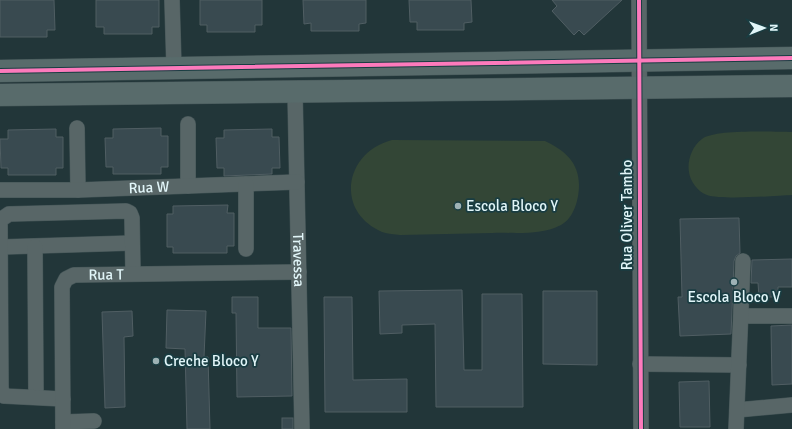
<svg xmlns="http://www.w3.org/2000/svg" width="792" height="429" font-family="Signika,sans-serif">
<rect width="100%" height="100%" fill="#223639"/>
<g fill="#334636">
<path d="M792,132V195C773,196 722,200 707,195C698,192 690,181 689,172C687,161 692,146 702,139C715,129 773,132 792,132Z"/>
<path d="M392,140L545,141C564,150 579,162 579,185C579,199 574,218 561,225C541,236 513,232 492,233C461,234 431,234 400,235C395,234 388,234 382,232C334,211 345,152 392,140Z"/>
</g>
<g fill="#394a50" stroke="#505e63">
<polygon points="0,0 54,0 55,30 47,30 47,37 0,37"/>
<polygon points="96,0 159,0 159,27 152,27 152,34 104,34 104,27 96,27"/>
<polygon points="200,0 262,0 262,25 255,25 255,32 207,32 207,25 200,25"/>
<polygon points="303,0 366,0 366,23 359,24 359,31 311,31 311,23 304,24"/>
<polygon points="409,0 471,0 472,22 464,23 464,30 417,30 417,22 410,22"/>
<polygon points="552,0 622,0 584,35 579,30 574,35 552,11 557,6"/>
<polygon points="161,128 161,136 168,136 168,167 161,167 161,174 113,174 113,167 106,167 105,138 113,138 113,129"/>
<polygon points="56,129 56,137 63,137 63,168 56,168 56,175 8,175 8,168 1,168 0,139 8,139 8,130"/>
<polygon points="272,129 272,137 279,137 280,168 272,168 272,174 224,176 224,168 217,168 216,138 224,138 224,130"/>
<polygon points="228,205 227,213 234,213 234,246 227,246 227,253 173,253 173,247 167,247 167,214 173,214 173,206"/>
<polygon points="739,218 740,253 736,256 734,261 731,334 680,336 678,297 682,297 680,219"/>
<polygon points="792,259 792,287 778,287 778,297 759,297 758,283 751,283 752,260"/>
<polygon points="462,290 464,370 482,370 482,294 522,294 523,407 436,407 435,324 402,325 402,333 380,334 379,291"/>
<polygon points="543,291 597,291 597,365 543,364"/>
<polygon points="232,297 258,297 258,328 291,328 292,396 237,397 236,313 232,313"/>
<polygon points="324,297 352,297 353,380 407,379 407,412 325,412"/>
<polygon points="167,310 206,311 204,357 208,357 210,429 187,429 185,349 166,348"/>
<polygon points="132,311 133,336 124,337 125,407 105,408 102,312"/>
<polygon points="792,325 792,384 772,385 771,326"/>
<polygon points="709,381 710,427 680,427 679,382"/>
<rect x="282" y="418" width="11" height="11"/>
</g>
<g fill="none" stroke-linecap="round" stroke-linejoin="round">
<defs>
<g id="street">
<polyline points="172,0 174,68"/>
<polyline points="639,0 641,429"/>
<path id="s1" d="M295,92L302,429"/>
<polyline points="188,124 188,186"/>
<polyline points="77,128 78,190"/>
<path id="s2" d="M0,190H78L297,182"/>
<polyline points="1,247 132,243"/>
<polyline points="35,247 36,397"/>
<polyline points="246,249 246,184"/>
<polyline points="741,316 792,316"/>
<polyline points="640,364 739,365"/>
<polyline points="63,399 4,396 1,389 0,220 9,214 126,211 130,213 132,218 133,273"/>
<polyline points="737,410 792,405"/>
<polyline points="63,422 94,421"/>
<path id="s3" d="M63,429L62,287L66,279L74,275L299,272"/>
<polyline points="736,429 743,261"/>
</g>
<g id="secondary">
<polyline points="0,71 792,58"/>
<polyline points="0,95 792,86"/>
</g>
</defs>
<use href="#street" stroke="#435456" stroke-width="16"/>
<use href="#secondary" stroke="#435456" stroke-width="23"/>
<use href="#street" stroke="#586667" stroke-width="15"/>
<use href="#secondary" stroke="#586b6b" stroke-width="22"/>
<defs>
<g id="cycleway">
<polyline points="639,0 641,429"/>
<polyline points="0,71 792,58"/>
</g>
</defs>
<use href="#cycleway" stroke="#193d42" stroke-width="6"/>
<use href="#cycleway" stroke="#fd7abc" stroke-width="4"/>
</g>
<g fill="#9eb2b5" stroke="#193d42" stroke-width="1.5">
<circle cx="458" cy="206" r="4"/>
<circle cx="734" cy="282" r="4"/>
<circle cx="156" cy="361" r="4"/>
</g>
<g text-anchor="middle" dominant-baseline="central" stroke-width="3.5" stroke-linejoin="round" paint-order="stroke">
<g font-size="15" fill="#e1f5f8" stroke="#193d42">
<text stroke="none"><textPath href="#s2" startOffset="149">Rua W</textPath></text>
<text transform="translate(627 215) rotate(-90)">Rua Oliver Tambo</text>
<text stroke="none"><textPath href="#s1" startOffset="168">Travessa</textPath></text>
<text stroke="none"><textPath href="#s3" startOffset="192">Rua T</textPath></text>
</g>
<g font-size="15" fill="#e1f5f8" stroke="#193d42" text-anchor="start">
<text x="466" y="206">Escola Bloco Y</text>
<text x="734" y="297" text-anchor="middle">Escola Bloco V</text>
<text x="164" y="361">Creche Bloco Y</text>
</g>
</g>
<g transform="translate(764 28) rotate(89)" stroke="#193d42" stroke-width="3" paint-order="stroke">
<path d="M0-3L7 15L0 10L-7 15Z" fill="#e1f5f8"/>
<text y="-6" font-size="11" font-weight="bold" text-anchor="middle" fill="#e1f5f8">N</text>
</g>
</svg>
